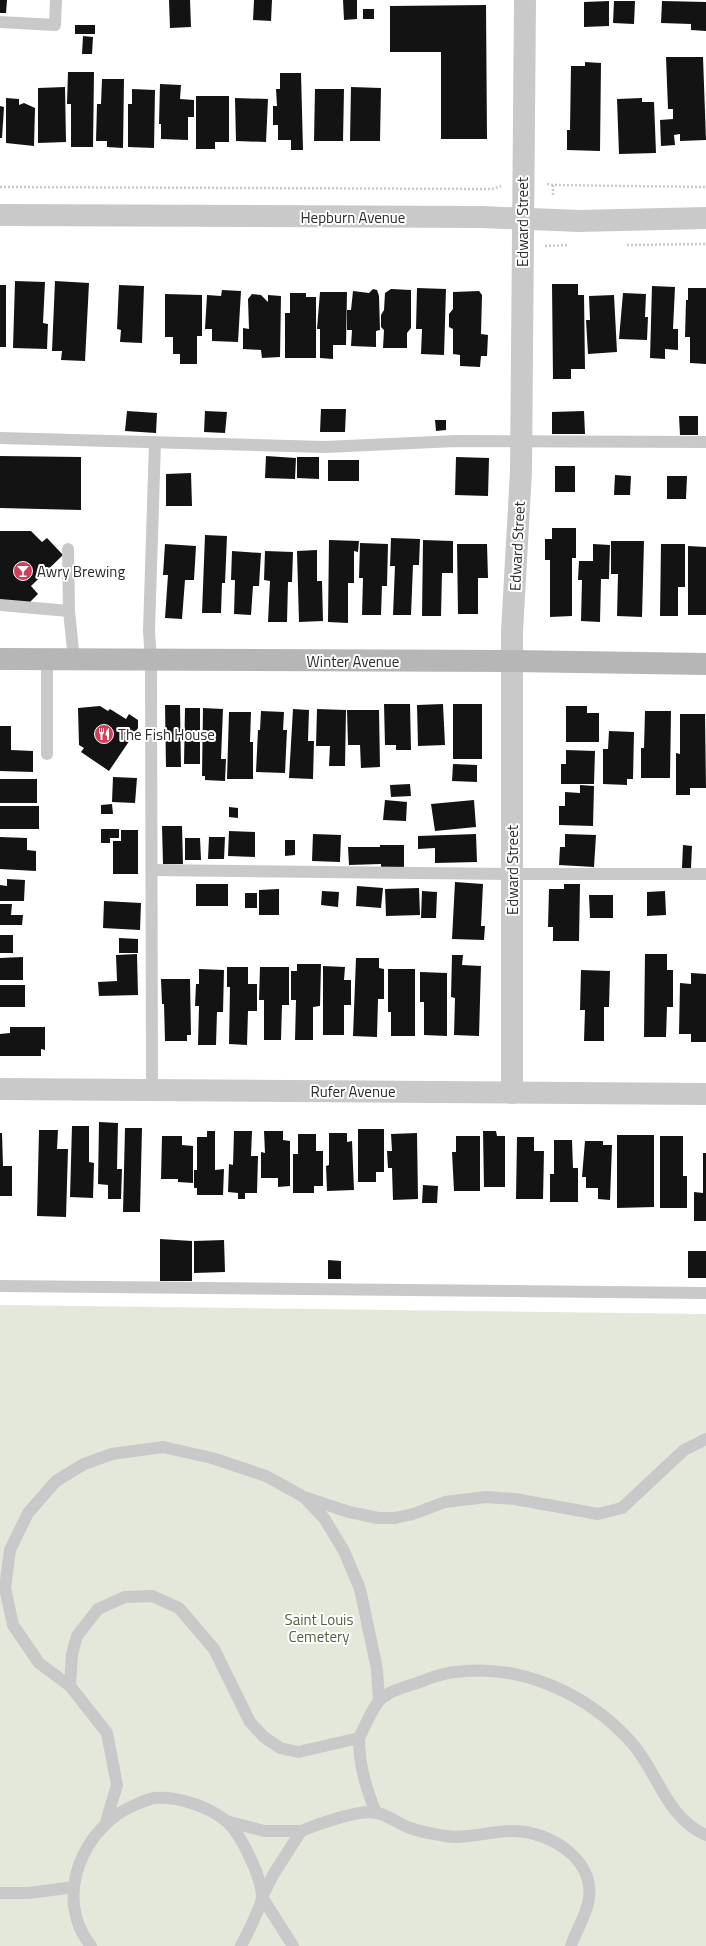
<svg xmlns="http://www.w3.org/2000/svg" width="706" height="1946" font-family="'Titillium Web',sans-serif">
<rect width="100%" height="100%" fill="#fff"/>
<polygon fill="#e3e8da" points="0,1305 706,1314 706,1946 0,1946"/>
<g fill="#131313">
<polygon points="0,0 7,0 6,13 0,13"/>
<polygon points="169,0 190,0 191,27 170,28"/>
<polygon points="254,0 272,0 271,21 253,20"/>
<polygon points="343,0 357,0 357,19 344,20"/>
<polygon points="609,1 609,26 584,27 584,2"/>
<polygon points="614,1 635,1 634,24 613,23"/>
<polygon points="662,1 706,2 706,31 691,30 691,24 661,23"/>
<polygon points="486,5 487,139 441,139 441,52 390,52 390,6"/>
<rect x="363" y="9" width="11" height="10"/>
<rect x="75" y="25" width="20" height="9"/>
<polygon points="83,36 93,37 92,54 82,54"/>
<polygon points="666,57 703,57 706,140 680,141 680,134 674,135 675,145 661,146 660,120 673,119 673,109 668,109"/>
<polygon points="585,62 601,63 600,151 567,150 567,130 570,130 571,66 585,66"/>
<polygon points="68,72 94,72 93,147 71,147 71,104 67,104"/>
<polygon points="280,73 301,73 303,150 291,150 291,140 278,140 278,125 273,125 273,106 277,106 276,89 280,89"/>
<polygon points="102,79 124,79 123,148 107,147 107,141 96,141 97,104 101,104"/>
<polygon points="160,84 181,85 180,99 194,100 194,117 188,117 188,140 161,139 161,124 159,124"/>
<polygon points="65,87 66,142 38,143 38,88"/>
<polygon points="351,87 381,88 380,141 350,141"/>
<polygon points="132,89 155,90 154,148 128,147 128,104 132,104"/>
<polygon points="315,89 344,89 343,141 314,141"/>
<polygon points="196,96 229,96 229,142 215,142 215,149 196,149"/>
<polygon points="6,98 19,99 19,105 24,103 35,108 34,146 6,143"/>
<polygon points="235,98 268,99 266,142 236,141"/>
<polygon points="642,98 642,102 654,102 656,153 619,154 617,99"/>
<polygon points="0,106 4,107 2,138 0,138"/>
<polygon points="15,281 45,282 43,323 48,324 47,349 13,348"/>
<polygon points="55,281 89,283 85,361 61,360 62,351 52,351"/>
<polygon points="552,284 578,284 578,295 584,295 585,369 571,369 571,379 553,379"/>
<rect x="0" y="285" width="6" height="62"/>
<polygon points="119,285 144,286 142,343 120,342 121,330 117,329"/>
<polygon points="652,286 675,287 673,329 678,329 678,350 665,349 665,359 650,358"/>
<polygon points="417,288 446,289 444,355 421,354 422,329 416,329"/>
<polygon points="688,288 706,288 706,364 690,363 690,337 685,337 686,300 688,300"/>
<polygon points="373,289 377,290 379,296 380,330 376,331 376,347 351,346 352,330 347,330 347,310 351,310 353,291 369,293"/>
<polygon points="391,289 411,290 411,328 407,333 407,348 383,348 384,330 381,327 381,315 384,310 385,293"/>
<polygon points="222,290 241,291 238,342 212,341 212,329 205,329 207,295 221,296"/>
<polygon points="479,291 482,295 481,334 488,335 487,356 481,356 480,367 460,366 460,355 453,354 453,329 449,327 449,314 453,309 453,292"/>
<polygon points="320,292 347,292 346,345 333,345 333,359 320,358 320,329 317,329"/>
<polygon points="290,293 306,293 306,297 316,297 316,358 285,358 285,313 290,313"/>
<polygon points="623,293 646,294 645,317 648,317 647,340 619,339"/>
<polygon points="165,294 202,295 202,336 197,336 197,364 180,364 180,354 173,354 173,337 165,337"/>
<polygon points="252,294 261,295 268,302 268,295 281,296 280,357 262,358 261,350 243,349 243,328 249,329 248,299"/>
<polygon points="614,295 617,352 588,354 586,320 590,320 589,296"/>
<polygon points="321,409 346,409 345,432 320,432"/>
<polygon points="127,411 157,413 156,433 125,431"/>
<polygon points="205,411 227,412 225,433 204,432"/>
<polygon points="584,411 585,434 552,434 552,412"/>
<polygon points="679,416 698,416 698,435 680,435"/>
<polygon points="435,420 446,420 446,430 436,431"/>
<polygon points="0,456 81,457 81,510 0,508"/>
<polygon points="266,456 296,458 295,479 265,478"/>
<polygon points="297,457 319,457 319,479 297,478"/>
<polygon points="456,457 489,458 488,496 455,495"/>
<rect x="328" y="460" width="31" height="21"/>
<rect x="555" y="466" width="20" height="26"/>
<polygon points="191,473 192,506 166,506 166,474"/>
<polygon points="615,475 631,476 630,495 614,495"/>
<polygon points="667,476 687,476 686,499 667,499"/>
<polygon points="552,528 576,528 576,558 572,558 572,616 550,617 550,560 545,560 545,539 552,539"/>
<polygon points="0,531 31,531 42,542 47,538 63,555 31,586 38,594 30,602 0,601"/>
<polygon points="205,535 227,536 225,583 222,583 221,613 202,613"/>
<polygon points="391,538 420,539 419,565 413,565 411,615 393,615 395,566 390,566"/>
<polygon points="329,540 359,541 358,552 354,551 354,583 348,583 348,623 328,622"/>
<polygon points="423,540 453,541 453,573 442,573 441,616 422,616"/>
<polygon points="611,541 644,541 642,617 617,616 618,574 611,574"/>
<polygon points="360,543 388,544 387,586 382,586 381,615 362,615 363,578 359,578"/>
<polygon points="165,544 196,546 194,580 185,580 182,619 165,618 168,575 163,575"/>
<polygon points="457,544 487,544 488,578 478,578 478,614 458,614"/>
<polygon points="593,544 610,545 609,579 601,579 600,622 581,621 582,580 578,580 579,561 593,561"/>
<polygon points="661,544 685,544 685,587 678,587 678,616 660,616"/>
<polygon points="688,546 706,547 706,615 688,615"/>
<polygon points="317,550 317,581 322,581 323,621 299,622 297,551"/>
<polygon points="232,551 261,553 259,586 253,586 251,615 234,614 235,580 231,580"/>
<polygon points="265,551 293,552 292,582 288,582 287,622 268,622 270,581 264,580"/>
<polygon points="384,704 410,704 411,750 396,750 396,745 385,745"/>
<polygon points="443,704 445,745 418,746 417,705"/>
<rect x="453" y="704" width="29" height="55"/>
<polygon points="165,705 180,705 181,767 166,767"/>
<polygon points="100,706 108,711 110,709 126,719 129,714 138,720 138,728 109,771 81,752 84,748 79,745 78,708"/>
<polygon points="566,706 587,706 587,713 599,713 599,742 566,742"/>
<polygon points="185,708 200,708 200,764 184,764"/>
<polygon points="203,708 223,709 221,759 226,759 225,781 205,780 205,776 202,776"/>
<polygon points="293,709 309,710 308,741 314,741 313,779 289,778"/>
<polygon points="317,709 346,710 345,766 329,766 330,746 316,746"/>
<polygon points="347,710 379,710 380,767 361,768 360,745 348,745"/>
<polygon points="261,711 284,712 283,730 287,730 285,773 256,772 258,730 260,730"/>
<polygon points="645,711 671,711 670,778 641,778 641,748 644,748"/>
<polygon points="229,712 251,712 250,742 253,742 253,779 227,779"/>
<polygon points="680,714 705,714 706,788 690,788 690,795 676,795 676,753 680,754"/>
<polygon points="0,726 11,726 11,750 33,751 33,772 0,771"/>
<polygon points="609,731 634,732 633,779 627,779 627,785 603,784 603,749 608,749"/>
<polygon points="566,750 595,751 594,784 561,784 561,764 566,764"/>
<polygon points="453,764 477,765 477,782 452,781"/>
<polygon points="113,777 137,778 135,803 112,802"/>
<rect x="0" y="779" width="37" height="24"/>
<polygon points="410,784 411,796 391,797 390,785"/>
<polygon points="580,785 594,786 593,826 559,825 559,806 565,806 565,792 580,793"/>
<polygon points="385,800 407,802 406,821 383,820"/>
<polygon points="474,800 476,827 435,831 431,804"/>
<polygon points="112,804 113,814 101,814 101,805"/>
<rect x="0" y="806" width="39" height="23"/>
<polygon points="229,807 238,808 238,818 229,817"/>
<polygon points="162,826 182,826 183,864 163,864"/>
<polygon points="101,829 119,829 119,838 110,838 110,843 101,843"/>
<polygon points="121,830 138,830 138,874 113,874 113,841 121,841"/>
<polygon points="229,831 255,832 255,857 228,856"/>
<polygon points="313,834 341,835 340,862 312,861"/>
<polygon points="476,834 477,862 435,863 435,848 418,849 418,836"/>
<polygon points="565,834 596,835 594,867 559,865 560,847 565,847"/>
<polygon points="0,837 27,838 27,850 36,851 36,871 0,869"/>
<polygon points="209,837 225,837 224,859 208,859"/>
<polygon points="185,838 200,838 201,860 185,860"/>
<polygon points="285,840 295,840 295,855 285,856"/>
<polygon points="380,845 404,845 404,867 381,867 381,864 349,865 348,847 380,847"/>
<polygon points="683,845 692,846 691,868 682,868"/>
<polygon points="7,879 25,880 24,901 0,901 0,885 7,886"/>
<polygon points="455,882 483,884 481,926 485,926 484,940 452,939"/>
<rect x="196" y="884" width="32" height="22"/>
<polygon points="564,884 580,884 579,941 553,941 553,927 548,927 549,889 564,889"/>
<polygon points="357,886 383,888 381,908 356,906"/>
<polygon points="419,888 420,915 386,916 385,889"/>
<polygon points="279,889 279,915 259,915 259,890"/>
<polygon points="322,891 339,892 338,907 321,905"/>
<polygon points="422,891 437,892 436,918 421,918"/>
<polygon points="665,891 666,915 647,916 647,892"/>
<rect x="245" y="893" width="12" height="15"/>
<polygon points="589,895 613,895 613,918 590,918"/>
<polygon points="104,901 141,903 140,930 103,928"/>
<polygon points="0,904 12,904 11,915 23,915 22,925 0,925"/>
<rect x="0" y="935" width="13" height="18"/>
<polygon points="119,938 138,939 138,953 119,953"/>
<polygon points="137,954 138,995 99,996 98,982 117,981 116,955"/>
<polygon points="645,954 667,954 667,970 673,970 673,1007 667,1007 666,1037 644,1037"/>
<polygon points="452,955 463,955 462,965 481,966 479,1036 454,1035 455,998 451,997"/>
<polygon points="23,957 23,980 0,980 0,958"/>
<polygon points="356,958 379,958 379,968 384,969 384,999 378,999 377,1037 353,1036"/>
<polygon points="297,964 321,964 320,1006 313,1007 313,1040 295,1040 296,1000 291,1000 291,971 297,971"/>
<polygon points="323,966 345,967 344,980 351,980 351,1005 344,1005 344,1035 323,1035"/>
<polygon points="227,967 248,967 248,984 257,984 257,1011 248,1011 247,1045 229,1044 230,987 227,987"/>
<polygon points="260,967 289,967 289,1005 282,1005 281,1040 264,1040 264,1000 259,1000"/>
<polygon points="199,969 224,970 223,1012 217,1012 216,1045 198,1045 199,1006 195,1006 196,984 199,984"/>
<polygon points="388,969 415,969 415,1036 391,1036 391,1012 388,1012"/>
<polygon points="581,970 610,971 609,1007 604,1007 604,1041 584,1041 585,1010 580,1010"/>
<polygon points="420,972 447,973 447,1036 424,1035 424,1002 420,1002"/>
<polygon points="691,973 706,974 706,1042 691,1042 691,1034 679,1034 680,983 691,984"/>
<polygon points="161,979 190,979 191,1035 187,1035 187,1041 165,1041 164,1004 162,1004"/>
<rect x="0" y="985" width="25" height="22"/>
<polygon points="10,1027 45,1027 45,1050 41,1049 41,1056 0,1056 0,1034 10,1033"/>
<polygon points="99,1122 118,1123 117,1169 122,1169 121,1199 108,1199 108,1185 98,1184"/>
<polygon points="72,1126 89,1126 89,1162 94,1163 93,1198 70,1197"/>
<polygon points="125,1128 142,1128 140,1212 123,1212"/>
<polygon points="358,1129 384,1129 384,1172 376,1172 376,1182 358,1182"/>
<polygon points="39,1130 58,1130 57,1149 68,1149 66,1217 37,1216"/>
<polygon points="207,1131 215,1131 215,1170 224,1169 223,1195 197,1195 197,1188 194,1188 194,1170 197,1170 197,1137 207,1137"/>
<polygon points="234,1131 252,1131 251,1156 258,1156 257,1193 245,1193 245,1199 238,1199 238,1193 228,1192 229,1164 233,1165"/>
<polygon points="264,1131 283,1131 283,1140 290,1141 290,1186 278,1187 278,1178 261,1178 261,1152 265,1153"/>
<polygon points="483,1131 496,1131 497,1136 505,1136 505,1187 484,1187"/>
<polygon points="0,1133 2,1133 3,1166 12,1166 12,1196 0,1196"/>
<polygon points="329,1133 347,1133 347,1142 352,1141 354,1190 327,1191 326,1166 329,1165"/>
<polygon points="417,1133 418,1199 393,1200 392,1168 388,1168 387,1151 392,1151 391,1134"/>
<polygon points="298,1134 316,1134 316,1151 323,1151 323,1186 314,1186 314,1193 293,1193 293,1154 298,1154"/>
<polygon points="617,1135 654,1135 654,1207 617,1208"/>
<polygon points="162,1136 182,1136 182,1145 193,1146 193,1183 178,1182 178,1179 161,1179"/>
<polygon points="456,1136 480,1136 480,1191 454,1191 452,1152 456,1152"/>
<polygon points="660,1136 683,1136 683,1176 687,1176 687,1208 660,1208"/>
<polygon points="517,1137 534,1137 534,1151 544,1151 543,1199 516,1199"/>
<polygon points="554,1140 572,1140 573,1168 578,1168 578,1202 550,1202 550,1174 554,1174"/>
<polygon points="585,1141 603,1141 603,1145 612,1145 610,1200 598,1199 598,1188 586,1188 586,1177 582,1177"/>
<polygon points="703,1153 706,1153 706,1221 694,1221 694,1192 703,1193"/>
<polygon points="423,1185 438,1186 437,1203 422,1203"/>
<polygon points="160,1239 192,1241 192,1281 160,1281"/>
<polygon points="224,1240 225,1272 194,1273 194,1241"/>
<rect x="688" y="1251" width="18" height="27"/>
<polygon points="328,1260 341,1261 341,1279 328,1279"/>
</g>
<g fill="none" stroke-linecap="round" stroke-linejoin="round">
<g stroke="#c9c9c9" stroke-width="2.5" stroke-dasharray="2 2" stroke-linecap="butt">
<polyline points="547,184 553,185 706,187"/>
<polyline points="553,185 553,197"/>
<polyline points="0,187 492,189 501,186"/>
<polyline points="627,245 706,244"/>
<polyline points="545,246 568,245"/>
</g>
<g stroke="#c9c9c9" stroke-width="12">
<polyline points="0,22 55,25 56,0"/>
<polyline points="0,438 325,447 456,441 706,442"/>
<polyline points="68,549 69,611"/>
<polyline points="0,605 69,611 74,660"/>
<polyline points="47,754 47,659"/>
<polyline points="152,870 512,874 706,874"/>
<polyline points="152,1090 151,660 149,631 155,442"/>
<polyline points="0,1286 706,1293"/>
<polyline points="305,1498 324,1518 344,1551 360,1589 377,1669 379,1701"/>
<path d="M70,1686L72,1654L77,1636L98,1609L125,1597L152,1596L179,1608L214,1649L250,1722L264,1737L280,1748L298,1752L359,1738C364,1728 372,1709 379,1701C388,1691 405,1687 417,1683C430,1678 442,1673 455,1672C521,1663 588,1694 631,1742C658,1772 666,1818 706,1835"/>
<path d="M359,1738C359,1765 366,1788 376,1813"/>
<polyline points="226,1821 264,1831 301,1831 273,1875 262,1897 293,1946"/>
<polyline points="106,1822 117,1785 107,1733 70,1686 39,1663 13,1625 5,1588 10,1550 28,1513 56,1481 84,1464 112,1454 163,1447 212,1458 266,1476 304,1497 349,1512 378,1518 395,1518 413,1514 445,1502 486,1497 515,1499 598,1514 622,1508 684,1450 706,1439"/>
<path d="M301,1831C318,1824 359,1809 377,1813C388,1815 399,1824 410,1828C421,1832 434,1834 445,1836C468,1840 492,1830 515,1831C549,1832 594,1858 589,1898C587,1915 576,1930 571,1946"/>
<polyline points="0,1893 29,1893 74,1887"/>
<path d="M91,1946C52,1898 83,1825 137,1804C142,1802 149,1799 154,1798C177,1796 207,1806 225,1820C241,1833 261,1876 262,1896C262,1906 246,1936 241,1946"/>
</g>
<g stroke="#c9c9c9" stroke-width="22">
<polyline points="0,215 481,217 579,221 706,218"/>
<polyline points="0,1089 706,1094"/>
<polyline points="512,1093 512,632 521,471 525,0"/>
</g>
<polyline stroke="#b6b6b6" stroke-width="22" points="0,659 513,661 706,664"/>
</g>
<defs>
<symbol id="bar-disc" viewBox="-11 -11 22 22"><circle r="9.5" fill="#d23e58" stroke="#fff"/><path d="M-6-5H6L.8 .8V4.5H3.5V6h-7V4.5H-.8V.8Z" fill="#fff"/></symbol>
<symbol id="restaurant-disc" viewBox="-11 -11 22 22"><circle r="9.5" fill="#d23e58" stroke="#fff"/><path d="M-5-6h1v4h1v-4h1v4h1v-4h1v5L-1.5 .5V6h-2V.5L-5-1ZM5-6V6H3V1.5H1.5Q1.5-4 5-6Z" fill="#fff"/></symbol>
</defs>
<g fill-rule="evenodd">
<use href="#bar-disc" x="12" y="560" width="22" height="22"/>
<use href="#restaurant-disc" x="93" y="723" width="22" height="22"/>
</g>
<g text-anchor="middle" dominant-baseline="central" stroke-width="4" stroke-linejoin="round" paint-order="stroke">
<g font-size="15" fill="#2c2c2c" stroke="#fff">
<text x="353" y="217">Hepburn Avenue</text>
<text transform="translate(522 222) rotate(-90)">Edward Street</text>
<text transform="translate(517 546) rotate(-87)">Edward Street</text>
<text x="353" y="661">Winter Avenue</text>
<text transform="translate(512 870) rotate(-90)">Edward Street</text>
<text x="353" y="1091">Rufer Avenue</text>
</g>
<g font-size="15" fill="#2c2c2c" stroke="#fff" text-anchor="start">
<text x="37" y="571">Awry Brewing</text>
<text x="118" y="734">The Fish House</text>
</g>
<g font-size="15" fill="#53623e" stroke="#fff">
<text x="319" y="1619">Saint Louis<tspan x="319" dy="17">Cemetery</tspan></text>
</g>
</g>
</svg>
